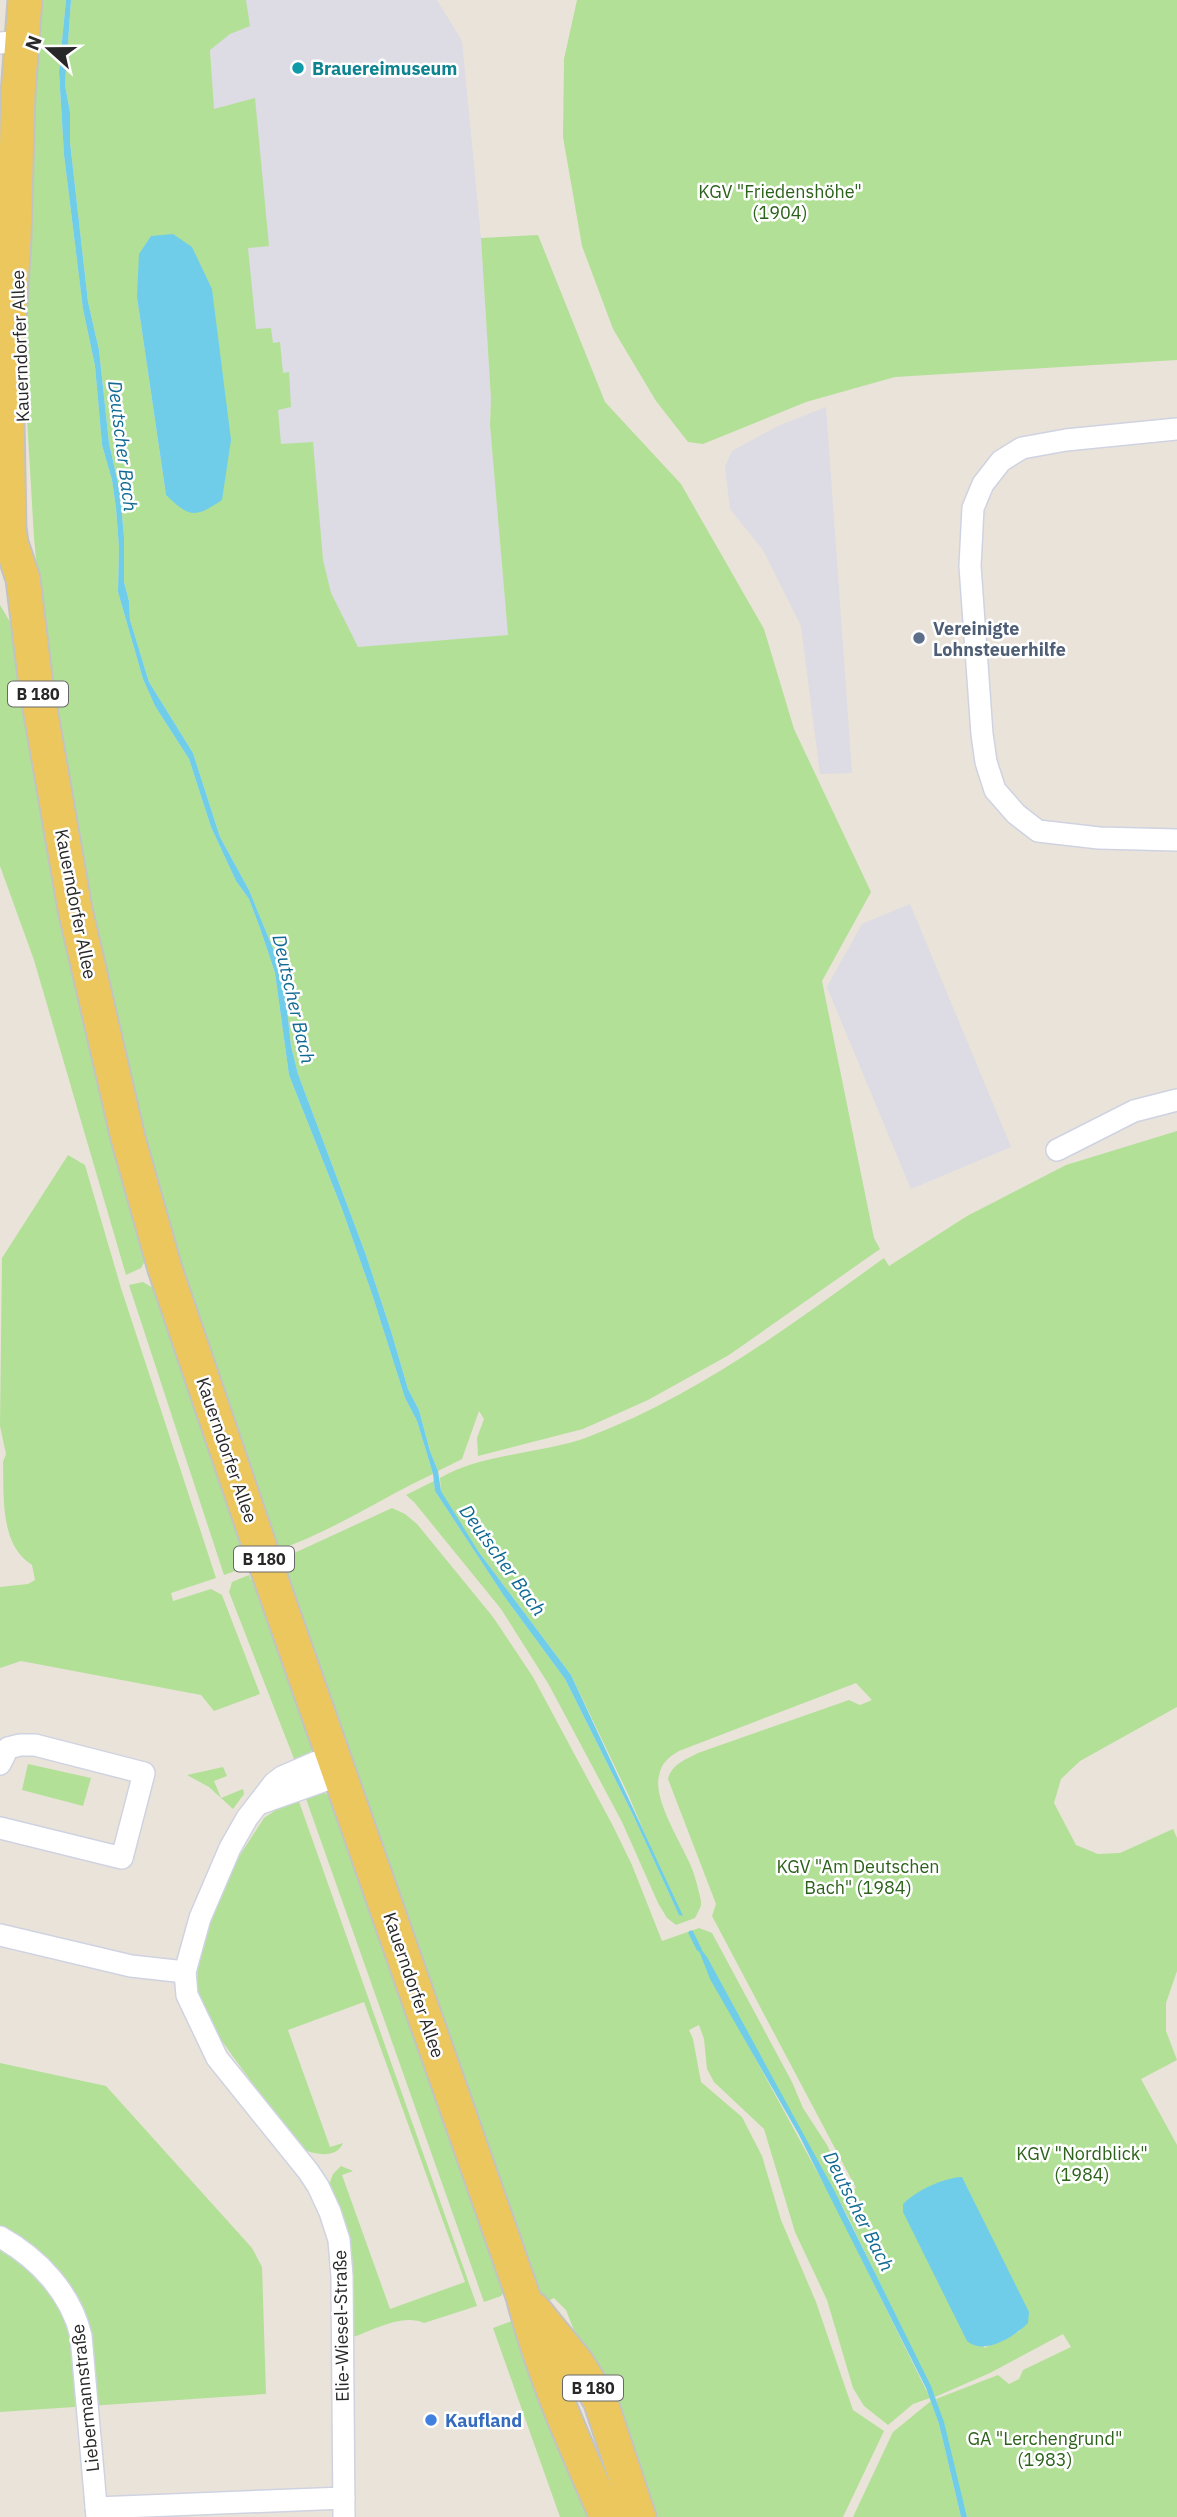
<svg xmlns="http://www.w3.org/2000/svg" width="1177" height="2517" font-family="'IBM Plex Sans',sans-serif">
<rect width="100%" height="100%" fill="#eae3da"/>
<g fill="#dddbe3">
<polygon points="207,0 437,0 462,41 481,238 491,399 490,425 508,635 384,691 325,630 221,224"/>
<polygon points="826,407 852,773 820,774 801,626 763,550 730,509 725,467 732,451 778,426"/>
<polygon points="910,904 1011,1147 911,1189 827,987 862,924"/>
</g>
<g fill="#b2e097" fill-rule="evenodd">
<path d="M34,0H66L59,72L64,155L83,309L95,366L102,445L112,480L116,508L119,548L118,592L143,679L155,706L189,759L211,827L236,881L249,899L261,931L275,973L289,1075L342,1209L372,1294L405,1398L417,1421L433,1474C381,1498 332,1532 277,1550L201,1350L113,1035L43,632L34,538L24,367Z"/>
<path d="M71,0H246L250,26L230,34L210,50L214,109L255,98L269,246L248,248L256,329L271,328L273,343L280,342L283,373L289,372L291,407L278,410L281,444L313,442L323,560L331,593L358,647L508,635L490,425L491,399L481,238L538,235L605,402L681,484L764,629L794,729L871,892L822,981L874,1238L880,1249L729,1355L648,1400L583,1429L478,1456L477,1438L484,1419L479,1411L462,1459L438,1471L430,1451L419,1410L408,1389L391,1331L366,1255L298,1074L291,1046L283,973L249,890L220,837L193,753L149,682L130,620L129,601L124,582V537L120,492L109,443L99,350L88,302L70,142V112L65,85ZM151,236L166,495L137,297Z"/>
<polygon points="577,0 1177,0 1177,360 895,377 806,402 703,444 688,442 656,401 613,329 582,246 563,137 564,59"/>
<polygon points="0,605 13,627 150,1252 141,1268 126,1275 34,960 0,866"/>
<path d="M1177,1131V1707L1080,1761L1061,1779L1054,1803L1076,1845L1098,1854L1120,1853L1173,1829L1177,1838V1971L1166,2003V2031L1177,2060L1141,2079L1177,2145V2517H967L936,2399L998,2375L1009,2384L1019,2379L1023,2370L1071,2347L1063,2334L990,2373L935,2397L846,2213L730,2012L832,2199L930,2398L913,2404L888,2425L864,2406L853,2388L827,2300L795,2232L764,2129L714,2082L707,2069L704,2039L699,2025L689,2030L693,2039L701,2082L742,2117L762,2156L781,2220L816,2302L853,2410L884,2431L843,2517H647L566,2310L554,2298L540,2305L284,1568L290,1555L392,1508L405,1514L417,1524L493,1617L533,1677L613,1826L632,1865L662,1941L699,1928L712,1933L792,2082L803,2108L827,2145L849,2191L856,2188L712,1916L716,1904L668,1779C672,1764 685,1760 698,1753L849,1700L860,1705L872,1700L856,1683L679,1751C669,1757 661,1763 659,1776C653,1799 680,1841 690,1864C695,1875 698,1888 701,1901V1906L695,1918L676,1925L667,1918L658,1903L622,1822L549,1685L501,1609L414,1502L406,1495L434,1481L435,1491L504,1596L565,1679L634,1817L679,1915L628,1794L571,1675L478,1551L447,1504L441,1491L440,1478C482,1453 542,1454 588,1437C697,1396 791,1325 884,1258L889,1266L967,1216L1066,1165ZM951,2178L1020,2331L984,2348Z"/>
<path d="M68,1155L85,1165L121,1288L216,1578L171,1593L173,1601L211,1589L222,1595L260,1694L214,1711L201,1695L21,1661L0,1668V1587L28,1584L35,1580L32,1565C0,1545 4,1498 3,1462L6,1454L0,1426L2,1258Z"/>
<polygon points="143,1282 163,1294 255,1564 224,1575 129,1285"/>
<polygon points="249,1575 251,1580 260,1577 314,1747 308,1756 296,1764 229,1592 232,1582"/>
<polygon points="28,1764 91,1778 83,1806 22,1790"/>
<polygon points="223,1767 227,1776 214,1781 221,1798 243,1789 244,1794 233,1809 209,1787 187,1775"/>
<polygon points="322,1790 342,1809 509,2285 501,2296 484,2302 304,1793"/>
<path d="M297,1796L477,2306L424,2323C402,2313 372,2331 351,2338L349,2251L343,2217L327,2190L333,2174L341,2166L353,2171L342,2175L390,2309L465,2282L364,2002L288,2030L330,2147L343,2143C336,2160 313,2154 299,2148L206,2019L197,1990L198,1952L216,1898L229,1872L264,1818Z"/>
<polygon points="0,2063 106,2086 252,2248 262,2267 266,2394 0,2412"/>
<polygon points="512,2321 526,2330 591,2517 560,2517 493,2328"/>
<polygon points="931,2401 939,2424 961,2517 853,2517 893,2432"/>
</g>
<g fill="#6fcdea">
<polygon points="66,0 71,0 65,85 70,112 70,142 88,302 99,350 109,443 120,492 124,537 124,582 129,601 130,620 149,682 193,753 220,837 249,890 283,973 291,1046 298,1074 366,1255 391,1331 408,1389 419,1410 430,1451 438,1471 441,1491 478,1551 571,1675 683,1916 679,1915 634,1817 565,1679 504,1596 435,1491 433,1474 417,1421 405,1398 372,1294 342,1209 289,1075 275,973 261,931 249,899 236,881 211,827 189,759 155,706 143,679 118,592 119,548 116,508 112,480 102,445 95,366 83,309 64,155 59,72"/>
<path d="M173,234L192,247L212,289L231,440L222,500C195,518 190,518 166,495L137,297L139,254L151,236Z"/>
<polygon points="696,1943 707,1957 834,2190 931,2386 944,2422 967,2517 961,2517 939,2424 926,2388 798,2133 710,1979"/>
<path d="M962,2177L1029,2312L1028,2323C1014,2337 984,2356 967,2341L903,2212V2204C917,2190 943,2178 962,2177Z"/>
</g>
<g fill="none" stroke-linecap="round" stroke-linejoin="round">
<polyline stroke="#6fcdea" stroke-width="5" points="691,1933 699,1949"/>
<defs>
<g id="street">
<polyline points="0,43 21,41"/>
<polyline points="1177,429 1066,440 1022,448 1001,461 983,484 973,508 970,566 982,734 986,762 995,790 1016,814 1038,831 1099,838 1177,840"/>
<polyline points="1057,1150 1134,1111 1177,1100"/>
<polyline points="333,1755 282,1777 274,1783 247,1818 230,1848 200,1918 185,1972 187,1995 217,2058 308,2171 318,2186 330,2212 339,2240 342,2276 344,2517"/>
<polyline points="0,1764 8,1748 20,1745 35,1745 144,1773 122,1858 0,1828"/>
<polyline points="261,1803 340,1775"/>
<polyline points="0,1935 131,1966 185,1972"/>
<path d="M0,2237C38,2258 71,2293 81,2336L97,2517"/>
<polyline points="96,2508 344,2498"/>
</g>
<g id="primary">
<path d="M25,0L18,94L14,238L6,366L9,528L11,543L23,579L36,685L75,909L128,1138L165,1269L266,1565L523,2296C542,2372 575,2445 607,2517"/>
<polyline points="533,2309 577,2363 600,2400 639,2517"/>
</g>
</defs>
<use href="#street" stroke="#cfd3e1" stroke-width="24"/>
<use href="#primary" stroke="#c3c3c3" stroke-width="37"/>
<use href="#street" stroke="#fff" stroke-width="21"/>
<use href="#primary" stroke="#ecc75d" stroke-width="33"/>
</g>
<circle fill="#0f9aa8" stroke="#fff" stroke-width="2.5" cx="298" cy="68" r="7"/>
<circle fill="#5c6f8a" stroke="#fff" stroke-width="2.5" cx="919" cy="638" r="7"/>
<circle fill="#3f7fe0" stroke="#fff" stroke-width="2.5" cx="431" cy="2420" r="7"/>
<g text-anchor="middle" dominant-baseline="central" stroke-width="5" stroke-linejoin="round" paint-order="stroke">
<g fill="#fff" stroke="#686868" stroke-width="2">
<rect x="8" y="681.5" width="60" height="25" rx="5"/>
<rect x="234" y="1546.5" width="60" height="25" rx="5"/>
<rect x="563" y="2375.5" width="60" height="25" rx="5"/>
</g>
<g font-size="16" font-weight="bold" fill="#282828">
<text x="38" y="694">B 180</text>
<text x="264" y="1559">B 180</text>
<text x="593" y="2388">B 180</text>
</g>
<g font-size="18" font-weight="bold" fill="#0d838f" stroke="#fff" text-anchor="start">
<text x="312" y="68">Brauereimuseum</text>
</g>
<g font-size="18" fill="#2c621b" stroke="#fff">
<text x="780" y="191">KGV "Friedenshöhe"<tspan x="780" dy="21">(1904)</tspan></text>
<text x="858" y="1866">KGV "Am Deutschen<tspan x="858" dy="21">Bach" (1984)</tspan></text>
<text x="1082" y="2153">KGV "Nordblick"<tspan x="1082" dy="21">(1984)</tspan></text>
<text x="1045" y="2438">GA "Lerchengrund"<tspan x="1045" dy="21">(1983)</tspan></text>
</g>
<g font-size="18" fill="#282828" stroke="#fff">
<text transform="translate(20 346) rotate(-92)">Kauerndorfer Allee</text>
<text transform="translate(76 904) rotate(79)">Kauerndorfer Allee</text>
<text transform="translate(227 1450) rotate(71)">Kauerndorfer Allee</text>
<text transform="translate(414 1985) rotate(71)">Kauerndorfer Allee</text>
<text transform="translate(341 2326) rotate(-91)">Elie-Wiesel-Straße</text>
<text transform="translate(85 2398) rotate(-96)">Liebermannstraße</text>
</g>
<g font-size="18" font-weight="bold" fill="#4e5e75" stroke="#fff" text-anchor="start">
<text x="933" y="628">Vereinigte<tspan x="933" dy="21">Lohnsteuerhilfe</tspan></text>
</g>
<g font-size="18" font-weight="bold" fill="#366cbe" stroke="#fff" text-anchor="start">
<text x="445" y="2420">Kaufland</text>
</g>
<g font-size="19" font-style="italic" fill="#116a93" stroke="#fff">
<text transform="translate(123 446) rotate(83)">Deutscher Bach</text>
<text transform="translate(294 999) rotate(77)">Deutscher Bach</text>
<text transform="translate(503 1560) rotate(54)">Deutscher Bach</text>
<text transform="translate(859 2211) rotate(63)">Deutscher Bach</text>
</g>
</g>
<g transform="translate(49 49) rotate(291)" stroke="#ffffff" stroke-width="5" paint-order="stroke">
<path d="M0-5L12 26L0 18L-12 26Z" fill="#282828"/>
<text y="-10" font-size="19" font-weight="bold" text-anchor="middle" fill="#282828">N</text>
</g>
</svg>
